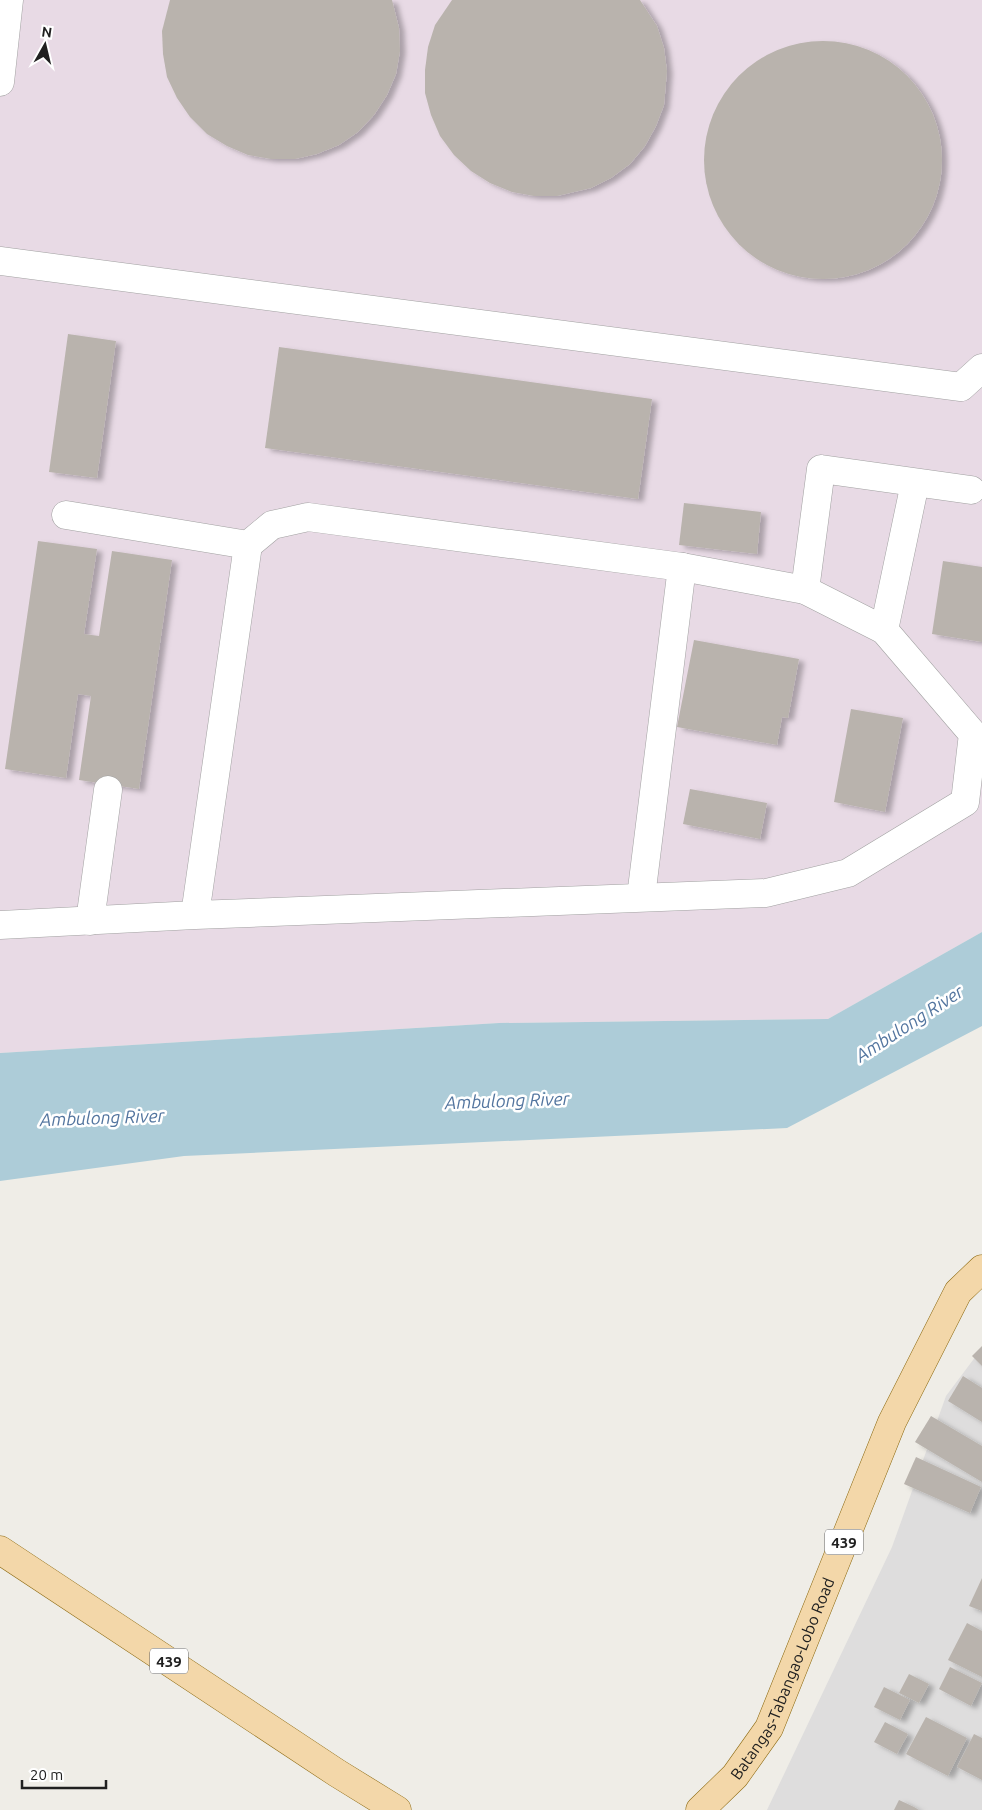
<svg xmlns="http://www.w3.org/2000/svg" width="982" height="1810" font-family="Ubuntu,sans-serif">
<defs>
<filter id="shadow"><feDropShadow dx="5.5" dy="3" stdDeviation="2.5" flood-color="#0004"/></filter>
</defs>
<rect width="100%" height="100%" fill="#efede7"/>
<polygon fill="#dedddd" points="982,1348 982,1810 767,1810 892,1547 946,1396"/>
<polygon fill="#e8dae5" points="0,0 982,0 982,932 828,1019 499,1023 0,1053"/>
<polygon fill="#adccd8" points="982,932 982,1026 787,1128 184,1156 0,1181 0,1053 499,1023 828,1019"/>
<g fill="#b9b3ad" filter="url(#shadow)">
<polygon points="170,0 392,0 399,28 400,51 396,74 387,95 374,115 358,132 339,145 317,154 295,159 271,159 248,155 227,146 207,134 190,117 177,98 167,77 163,54 162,31"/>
<polygon points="452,0 640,0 657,26 664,48 667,71 664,105 656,126 645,146 630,164 611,178 591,188 557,196 534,196 512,192 490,183 471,171 454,155 440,136 431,115 425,93 425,70 428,47 435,25"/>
<circle cx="823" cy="160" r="119"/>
<polygon points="68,334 116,341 97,478 49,472"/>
<polygon points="279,347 652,399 638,499 265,448"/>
<polygon points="684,503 761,512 757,554 679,545"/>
<polygon points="38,541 97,549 84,634 99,636 112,551 172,560 139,789 79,780 91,696 78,694 66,778 5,769"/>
<polygon points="943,561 982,567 982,642 932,634"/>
<polygon points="694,640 799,659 788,718 782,717 777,745 677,727"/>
<polygon points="851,709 903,718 885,812 834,802"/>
<polygon points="690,789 767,803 760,839 683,824"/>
<polygon points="982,1346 982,1366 972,1356"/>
<polygon points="963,1376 982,1388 982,1422 948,1401"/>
<polygon points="931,1416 982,1446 982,1482 915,1442"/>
<polygon points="916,1457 981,1487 970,1513 904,1484"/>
<polygon points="982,1578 982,1611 969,1606"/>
<polygon points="967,1623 982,1631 982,1677 948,1660"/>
<polygon points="950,1667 982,1683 971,1706 939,1689"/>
<polygon points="909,1674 929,1684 919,1703 899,1693"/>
<polygon points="884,1687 910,1700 900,1720 874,1707"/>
<polygon points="926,1717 967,1738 948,1776 906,1754"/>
<polygon points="885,1722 908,1734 897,1754 874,1742"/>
<polygon points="974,1734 982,1738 982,1780 957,1767"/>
<polygon points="899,1800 914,1807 919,1810 894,1810"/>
</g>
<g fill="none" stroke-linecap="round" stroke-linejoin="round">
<defs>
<g id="minor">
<polyline points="0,82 9,0"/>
<polyline points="0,261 961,387 982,368"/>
<polyline points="66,515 248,545"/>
<polyline points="805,590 821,469 971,490"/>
<polyline points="884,630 915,483"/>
<polyline points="641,897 682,567"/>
<polyline points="90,921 108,790"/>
<polyline points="0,925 195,915 766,893 848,873 965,802 973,734 884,630 805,590 682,567 308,517 272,525 248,545 195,915"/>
</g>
<g id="major">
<polyline points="0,1550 337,1773 397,1810"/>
<path id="s1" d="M700,1810L735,1776L769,1728L892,1422L958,1292L982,1269"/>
</g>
</defs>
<use href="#minor" stroke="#a1a1a1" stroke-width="29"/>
<use href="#major" stroke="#8c6910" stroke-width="29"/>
<use href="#minor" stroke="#fff" stroke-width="28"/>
<use href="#major" stroke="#f3d7a9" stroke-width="28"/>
</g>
<g text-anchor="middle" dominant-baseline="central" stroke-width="5" stroke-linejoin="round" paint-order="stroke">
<g fill="#fff" stroke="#636363" stroke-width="1">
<rect x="825" y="1529.5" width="38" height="25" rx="4"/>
<rect x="150" y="1648.5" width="38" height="25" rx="4"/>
</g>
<g font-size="15" font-weight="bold" fill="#202020">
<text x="844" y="1542">439</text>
<text x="169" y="1661">439</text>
</g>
<g font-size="16" fill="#202020" stroke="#fff">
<text stroke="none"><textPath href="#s1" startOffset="158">Batangas-Tabangao-Lobo Road</textPath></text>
</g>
<g font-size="18" font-style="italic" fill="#53759f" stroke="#fff">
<text transform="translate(909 1023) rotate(-33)">Ambulong River</text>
<text transform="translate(507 1100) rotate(-2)">Ambulong River</text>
<text transform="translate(102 1117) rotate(-2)">Ambulong River</text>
</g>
</g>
<g transform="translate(45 45) rotate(8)" stroke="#ffffff" stroke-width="4" paint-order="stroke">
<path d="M0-4L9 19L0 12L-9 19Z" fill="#202020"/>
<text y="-8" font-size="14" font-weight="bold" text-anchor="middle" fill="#202020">N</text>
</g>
<path d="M22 1780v8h84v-8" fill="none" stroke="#202020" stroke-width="2.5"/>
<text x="30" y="1780" font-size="15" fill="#202020" stroke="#ffffff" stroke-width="4" paint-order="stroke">20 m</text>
</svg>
